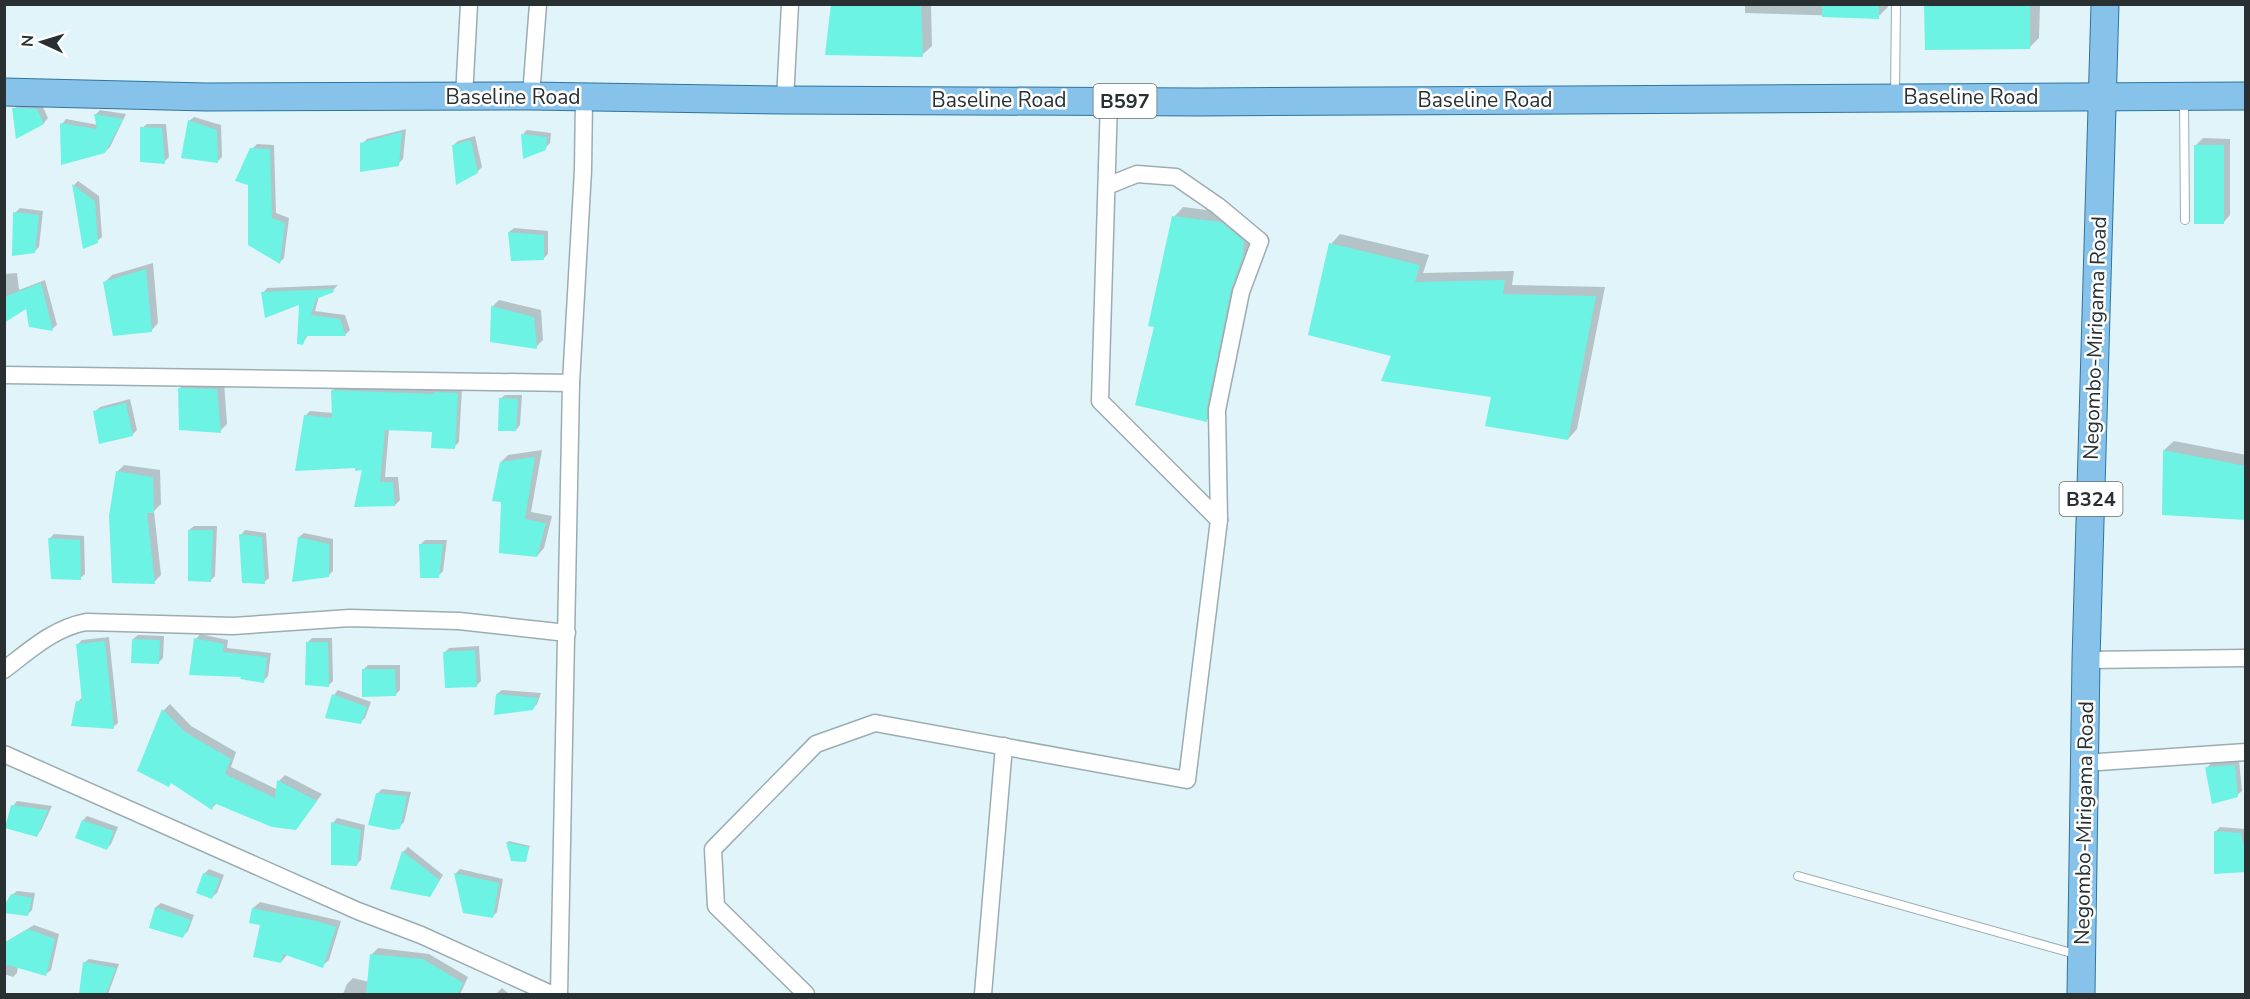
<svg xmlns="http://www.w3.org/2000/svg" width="2250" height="999" font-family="'Nunito Sans',sans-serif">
<rect width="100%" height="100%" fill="#e1f4f9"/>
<g fill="#0003">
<polygon points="832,4 931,4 932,46 922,55"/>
<polygon points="1745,4 1888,4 1888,7 1878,17 1745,13"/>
<polygon points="1926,4 2040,4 2039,38 2030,47"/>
<polygon points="19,104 42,105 48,118 44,123 17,136 14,109"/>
<polygon points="100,110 126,114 110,147 105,152 62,124 66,119 98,125 96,114"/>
<polygon points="194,117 221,125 222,157 217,162 189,121"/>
<polygon points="147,124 166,124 169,157 164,162 142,128"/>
<polygon points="406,129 403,159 398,164 362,144 367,139"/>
<polygon points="527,130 551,133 550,143 545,148 523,134"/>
<polygon points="475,136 482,167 477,172 454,145 458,141"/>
<polygon points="2203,138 2230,139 2230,215 2223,223 2195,146"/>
<polygon points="257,144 274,145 276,213 289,218 284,258 280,262 252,149"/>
<polygon points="78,181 99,196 102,237 97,241 84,246 74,185"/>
<polygon points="1183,207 1231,213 1253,231 1216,411 1206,421 1155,325 1174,217"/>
<polygon points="20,208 43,211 39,247 34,252 15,213"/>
<polygon points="514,228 548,231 548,254 544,258 509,232"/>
<polygon points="1340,234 1429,255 1423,273 1514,271 1512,285 1605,287 1577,429 1568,439 1493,395 1393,355 1331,244"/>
<polygon points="153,263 158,323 151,331 105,282 112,275"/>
<polygon points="17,273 19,290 45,280 57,325 52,329 28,307 4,322 4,274"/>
<polygon points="338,285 333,290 319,296 315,311 345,315 350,330 346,334 308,335 303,343 300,303 263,293 267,288"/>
<polygon points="499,300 541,310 543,340 536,347 492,307"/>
<polygon points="187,381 224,382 227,424 220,431 179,389"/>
<polygon points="337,386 438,390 441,387 462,388 459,442 454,447 433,430 389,428 385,477 398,477 400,500 395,505 364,469 305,416 310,411 333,413 332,391"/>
<polygon points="505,395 522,395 520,425 516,430 500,399"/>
<polygon points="130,399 137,430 132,435 95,412 100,407"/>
<polygon points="2174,441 2246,455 2246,517 2164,450"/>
<polygon points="542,450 531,512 552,516 544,548 537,556 503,500 501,462 508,455"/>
<polygon points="124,465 160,470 161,504 154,511 161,575 154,582 117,472"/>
<polygon points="194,526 217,526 215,576 210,581 189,530"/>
<polygon points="245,530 266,533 269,578 264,582 241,535"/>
<polygon points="304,533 333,539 333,571 329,575 299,537"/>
<polygon points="54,534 84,536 85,574 80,578 49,539"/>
<polygon points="425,540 447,540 443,571 438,576 421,544"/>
<polygon points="200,634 228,640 227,648 271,653 268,676 263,681 242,675 196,639"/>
<polygon points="138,635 164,636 163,658 158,663 133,639"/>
<polygon points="109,637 118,723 113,727 78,702 83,696 78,644 82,640"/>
<polygon points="312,638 332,638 333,681 328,686 308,642"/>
<polygon points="479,646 481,681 476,686 445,652 449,648"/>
<polygon points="368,665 400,665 400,690 395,695 363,670"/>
<polygon points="338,690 371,702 365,718 360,722 334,695"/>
<polygon points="502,690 541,693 537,704 532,709 497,694"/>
<polygon points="170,704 191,726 236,752 231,767 278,790 279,781 285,775 322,794 302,821 217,803 212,808 172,782 139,771 164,710"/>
<polygon points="2239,761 2242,791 2237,795 2207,768 2211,763"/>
<polygon points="382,789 411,792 404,822 399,827 377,794"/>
<polygon points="17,801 52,806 41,830 37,835 13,806"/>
<polygon points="87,816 118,827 111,844 107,848 83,820"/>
<polygon points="337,818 365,825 361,860 357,864 333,823"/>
<polygon points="2220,827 2245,829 2246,871 2215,832"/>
<polygon points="509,841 530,846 525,860 507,843"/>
<polygon points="408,847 443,875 430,896 392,888 403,852"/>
<polygon points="209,869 224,875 217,893 212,897 204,874"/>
<polygon points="460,869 503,879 497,912 493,916 464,912 456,873"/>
<polygon points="17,891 35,893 32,910 27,915 12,895"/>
<polygon points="260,902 341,921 329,960 322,966 288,954 281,962 253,908"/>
<polygon points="161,903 194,915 188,931 183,936 151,927 156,907"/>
<polygon points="34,925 59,934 51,970 46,974 18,966 17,973 13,977 4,974 4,943"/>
<polygon points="378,948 429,954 468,977 460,994 343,994 347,984 353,978 369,982 372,954"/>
<polygon points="89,959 119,964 108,994 80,994 84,963"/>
<polygon points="502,988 509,994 496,994"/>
</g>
<g fill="#6cf3e3">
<polygon points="831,4 921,4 923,57 825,55"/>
<polygon points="1822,4 1879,4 1879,19 1822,17"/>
<polygon points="1924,4 2030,4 2030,49 1925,50"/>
<polygon points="12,108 37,109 44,124 16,139"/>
<polygon points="94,114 123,119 105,153 61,165 60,123 97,129"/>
<polygon points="188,120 217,130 218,163 181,158"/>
<polygon points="140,127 162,128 165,164 140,162"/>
<polygon points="402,132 399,166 360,172 360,143"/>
<polygon points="521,134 547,137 546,150 523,159"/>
<polygon points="471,140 478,173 456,185 452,145"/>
<rect x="2194" y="145" width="30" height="79"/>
<polygon points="250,148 270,149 272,218 285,223 280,264 248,245 248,185 235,181"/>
<polygon points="72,184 95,201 98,243 83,249"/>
<polygon points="13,212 39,215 35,253 12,256"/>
<polygon points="1172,216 1221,222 1244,241 1243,256 1231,290 1207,408 1207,422 1135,405 1154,327 1148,326"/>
<polygon points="508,232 544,235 544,260 511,261"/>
<polygon points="1329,243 1420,265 1415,282 1505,280 1503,294 1596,296 1568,440 1485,426 1491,397 1381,381 1391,356 1308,335"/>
<polygon points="146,269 152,332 113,336 103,282"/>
<polygon points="41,283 53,331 29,327 26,309 4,323 4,297"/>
<polygon points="333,289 334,292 316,299 311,315 340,319 346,336 306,336 303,345 297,344 299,305 265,318 261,292"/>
<polygon points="491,306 534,317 537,349 490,342"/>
<polygon points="178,388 217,389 221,433 179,430"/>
<polygon points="331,390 434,394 434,392 458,393 455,449 431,448 432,432 385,430 380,482 393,482 395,506 354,507 362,470 355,471 355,468 295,471 304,415 332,418"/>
<polygon points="499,398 518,399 516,431 498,431"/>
<polygon points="126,403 133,436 99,444 93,411"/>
<polygon points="2163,450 2246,466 2246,520 2162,515"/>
<polygon points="535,457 525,519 546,523 537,557 499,553 501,502 492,501 500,462"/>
<polygon points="116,471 153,477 154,513 147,513 155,584 112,583 109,516"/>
<polygon points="188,530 213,530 211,582 188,581"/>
<polygon points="239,534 262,537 265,584 242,583"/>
<polygon points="298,537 329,544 329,577 292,582"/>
<polygon points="48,538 80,540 81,580 51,579"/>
<polygon points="419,544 443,544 439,578 420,578"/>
<polygon points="194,638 224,644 223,652 267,657 264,683 240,679 241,677 189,675"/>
<polygon points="132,639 160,640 159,664 131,663"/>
<polygon points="105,641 114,729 71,726 76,701 82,701 76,644"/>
<polygon points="306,642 328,642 329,687 305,685"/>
<polygon points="475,650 477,687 445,688 443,652"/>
<polygon points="362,669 395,669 396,696 362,697"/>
<polygon points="332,694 367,707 361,724 325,718"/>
<polygon points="496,694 538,698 533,710 494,715"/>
<polygon points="162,709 185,732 231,759 225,774 275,798 277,780 317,801 296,830 272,827 214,803 212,810 171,783 169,787 137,771"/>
<polygon points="2235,765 2238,797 2212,804 2205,767"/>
<polygon points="376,793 407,796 400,829 393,830 368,825"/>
<polygon points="11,805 48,810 37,837 5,828"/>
<polygon points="82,820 114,831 107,850 75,838"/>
<polygon points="331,822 361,830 357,866 331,865"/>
<polygon points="2214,831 2241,833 2246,856 2246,872 2214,874"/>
<polygon points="506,842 529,847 526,862 511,861"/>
<polygon points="402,851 440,880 430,897 390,889"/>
<polygon points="203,873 220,879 212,899 196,893"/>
<polygon points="454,873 499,883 493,918 463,913"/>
<polygon points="11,894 32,898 28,916 4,913 4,906"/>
<polygon points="155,907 191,920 183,938 149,928"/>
<polygon points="252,908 316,921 336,927 323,968 283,954 281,963 253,957 260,925 249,923"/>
<polygon points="28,929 55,939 46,976 4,964 4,943"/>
<polygon points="370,954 423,959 463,983 458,994 366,994"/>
<polygon points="83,962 116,968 106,994 79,994"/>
</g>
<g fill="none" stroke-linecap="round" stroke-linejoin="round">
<defs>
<g id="service">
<polyline points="1895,93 1896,4"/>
<polyline points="2184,100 2185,220"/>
<polyline points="1798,876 2079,955"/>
</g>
<g id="minor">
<polyline points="531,96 538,4"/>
<polyline points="464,97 469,4"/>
<polyline points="785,100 790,4"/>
<polyline points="1107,186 1137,174 1176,177 1218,206 1260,241 1241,292 1217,410 1219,520"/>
<polyline points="4,375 571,383"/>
<polyline points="2086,660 2246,658"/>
<path d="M4,670C30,650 54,628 86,622L233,626L350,618L459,621L567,633"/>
<polyline points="4,754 358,911 421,935 551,994"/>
<polyline points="2084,763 2246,752"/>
<polyline points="559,994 571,383 583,170 584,98"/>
<polyline points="806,994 716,906 713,849 816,744 875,723 1187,780 1219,520 1100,401 1109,100"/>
<polyline points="983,994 1004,746"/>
</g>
<g id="primary">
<polyline points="4,92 206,97 531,96 785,100 1199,102 2246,96"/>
<polyline points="2081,994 2086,660 2105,4"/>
</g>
</defs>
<use href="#service" stroke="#9badb2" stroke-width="10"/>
<use href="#minor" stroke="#9badb2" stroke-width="19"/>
<use href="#primary" stroke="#3074a0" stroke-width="29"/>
<use href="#service" stroke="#fff" stroke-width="8"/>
<use href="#minor" stroke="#fff" stroke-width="16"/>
<use href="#primary" stroke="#86c2e9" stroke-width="27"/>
</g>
<g text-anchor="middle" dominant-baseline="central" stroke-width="5" stroke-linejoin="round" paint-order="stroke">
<g fill="#fff" stroke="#686e6f" stroke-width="1.5">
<rect x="1093.5" y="84" width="63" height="34" rx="4.5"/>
<rect x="2059.5" y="482" width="63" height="34" rx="4.5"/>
</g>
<g font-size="20" font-weight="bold" fill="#283031">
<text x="1125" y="101">B597</text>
<text x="2091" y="499">B324</text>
</g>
<g font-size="21" fill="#283031" stroke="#fff">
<text x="513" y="97">Baseline Road</text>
<text x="1971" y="97">Baseline Road</text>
<text x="999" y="100">Baseline Road</text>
<text x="1485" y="100">Baseline Road</text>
<text transform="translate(2095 338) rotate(-88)">Negombo-Mirigama Road</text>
<text transform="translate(2084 823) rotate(-89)">Negombo-Mirigama Road</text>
</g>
</g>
<rect width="2250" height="999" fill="none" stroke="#283031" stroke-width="12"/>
<g transform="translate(42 42) rotate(274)" stroke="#ffffff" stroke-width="4.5" paint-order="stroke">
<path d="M0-4.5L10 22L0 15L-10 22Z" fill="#283031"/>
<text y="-9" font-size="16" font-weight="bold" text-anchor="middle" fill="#283031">N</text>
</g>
</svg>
